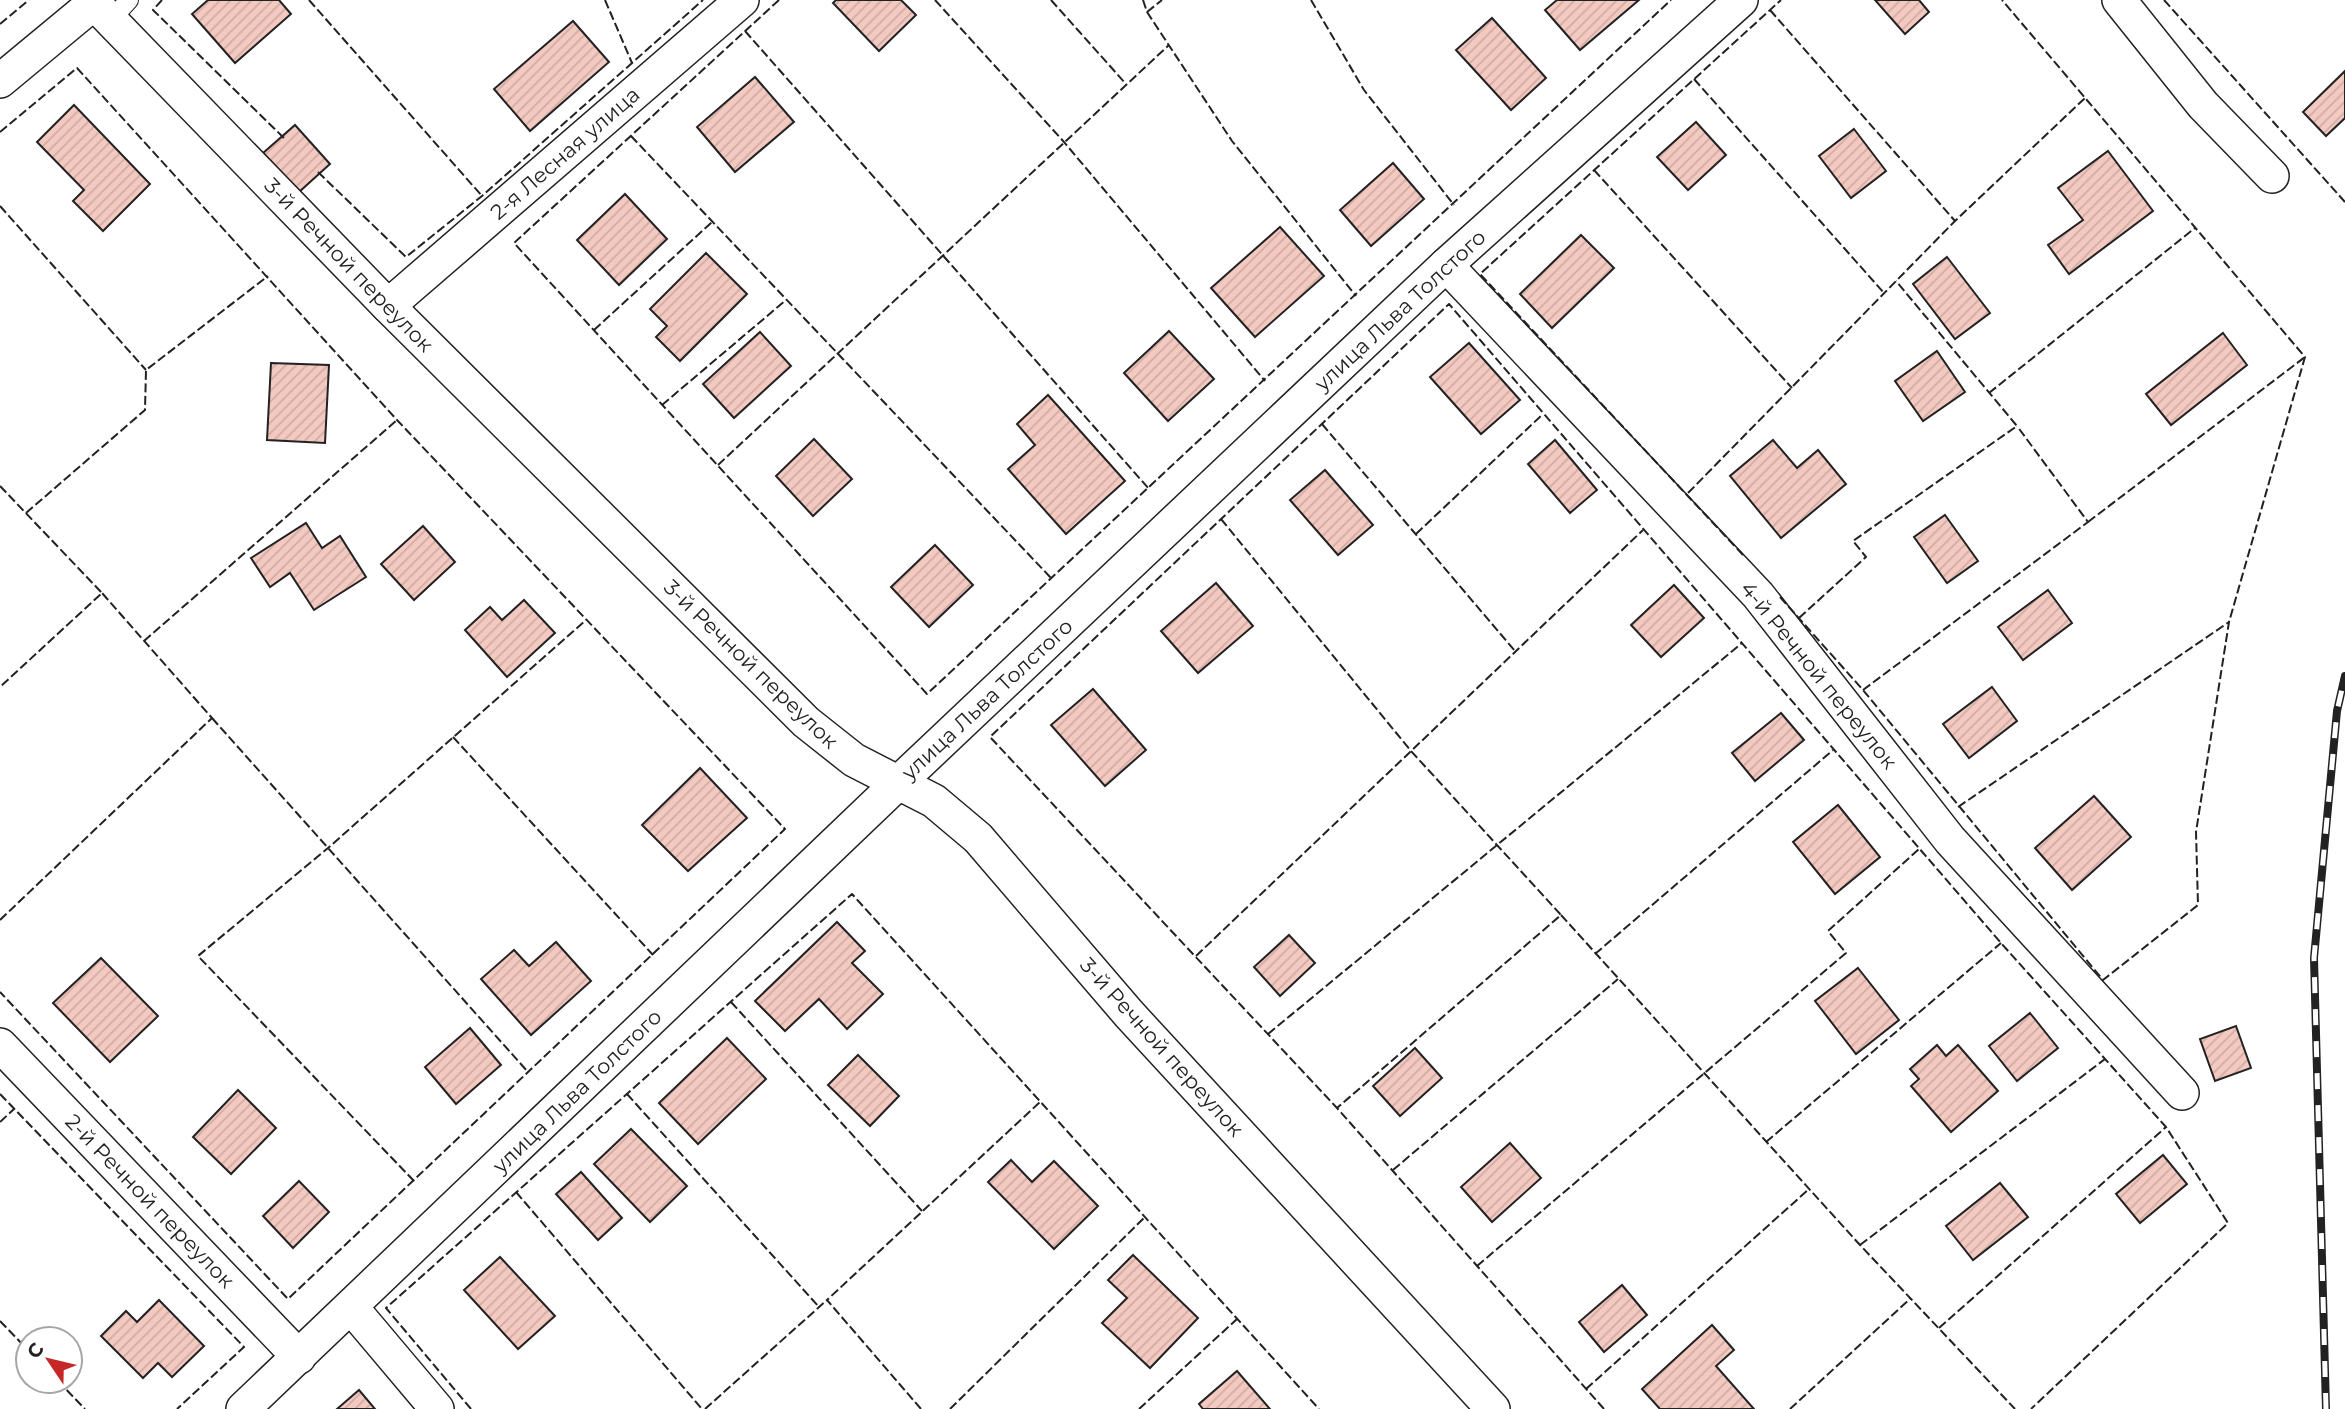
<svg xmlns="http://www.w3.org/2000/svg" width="2345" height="1409" font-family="Montserrat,sans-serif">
<defs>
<pattern id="building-hatch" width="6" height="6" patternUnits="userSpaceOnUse" patternTransform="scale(1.75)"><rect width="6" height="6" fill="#f3c9c0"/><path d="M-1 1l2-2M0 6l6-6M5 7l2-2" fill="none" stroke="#d0aca5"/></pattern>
</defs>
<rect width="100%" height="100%" fill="#fff"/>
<g fill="url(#building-hatch)" stroke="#222" stroke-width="2">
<polygon points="208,0 279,0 291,14 235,63 192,14"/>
<polygon points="836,0 901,0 916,15 879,51 833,3"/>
<polygon points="1557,0 1639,0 1580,50 1545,10"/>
<polygon points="1875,0 1919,0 1929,12 1905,34"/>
<polygon points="1492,18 1546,78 1511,110 1456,50"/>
<polygon points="573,21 609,62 530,131 494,89"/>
<polygon points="2345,71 2345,118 2326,136 2303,112"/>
<polygon points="755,77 794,122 735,172 697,127"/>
<polygon points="74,105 150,184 103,231 73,201 84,190 37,142"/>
<polygon points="1696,122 1726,155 1688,190 1657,157"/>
<polygon points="295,125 330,164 299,192 263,153"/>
<polygon points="1854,129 1886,171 1851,198 1819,156"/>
<polygon points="2108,151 2153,211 2069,274 2048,245 2083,220 2058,188"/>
<polygon points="1393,163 1424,199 1371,246 1340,210"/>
<polygon points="625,194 667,239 619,285 577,240"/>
<polygon points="1280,227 1324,276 1255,337 1211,288"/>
<polygon points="1581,235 1614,268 1552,328 1520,294"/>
<polygon points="706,253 747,294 680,361 656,337 667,326 650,309"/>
<polygon points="1947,257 1990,313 1955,339 1913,284"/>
<polygon points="1169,331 1214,379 1168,421 1124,373"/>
<polygon points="760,332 791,366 734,418 703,384"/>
<polygon points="2223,333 2247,365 2171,425 2146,394"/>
<polygon points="1469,343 1520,400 1481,434 1430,377"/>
<polygon points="1937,351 1965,392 1923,421 1895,381"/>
<polygon points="271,363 329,365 325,443 267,440"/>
<polygon points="1048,395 1125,481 1066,534 1008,469 1035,445 1017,424"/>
<polygon points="814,439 852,479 813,516 776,476"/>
<polygon points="1555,440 1597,490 1570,513 1528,464"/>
<polygon points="1773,440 1797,468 1818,450 1846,484 1781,538 1730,476"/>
<polygon points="1325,470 1373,525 1338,555 1290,500"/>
<polygon points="1945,515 1978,561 1947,583 1914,537"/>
<polygon points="306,523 322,548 340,536 366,577 314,610 290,573 270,587 251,558"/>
<polygon points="423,526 455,562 414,600 381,564"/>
<polygon points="935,545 973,585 929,627 891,587"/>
<polygon points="1216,583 1253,626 1198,673 1161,631"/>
<polygon points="1674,585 1704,618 1661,657 1631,625"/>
<polygon points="2048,590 2072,623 2023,660 1998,627"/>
<polygon points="524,600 555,633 507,677 465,630 490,607 502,620"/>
<polygon points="1992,687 2017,721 1969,758 1943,724"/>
<polygon points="1093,689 1146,750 1105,786 1051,725"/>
<polygon points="1781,713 1804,740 1755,781 1732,753"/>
<polygon points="700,768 747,818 688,871 642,825"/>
<polygon points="2094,796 2131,837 2072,890 2035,848"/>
<polygon points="1838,805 1880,857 1835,894 1793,842"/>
<polygon points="837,922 865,951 852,963 883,994 847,1029 819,999 785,1031 755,1001"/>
<polygon points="1289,935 1315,963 1280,996 1254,967"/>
<polygon points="556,942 591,981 531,1035 481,979 514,950 529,966"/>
<polygon points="101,958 158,1016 110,1062 53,1003"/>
<polygon points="1858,968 1899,1020 1856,1054 1815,1001"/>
<polygon points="2030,1013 2058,1048 2017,1081 1989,1046"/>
<polygon points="2236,1026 2251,1068 2215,1081 2200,1039"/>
<polygon points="470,1028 501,1065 456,1104 425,1067"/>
<polygon points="727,1038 766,1079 698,1144 659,1103"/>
<polygon points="1937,1045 1946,1056 1958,1045 1998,1091 1951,1132 1911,1086 1919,1079 1910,1069"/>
<polygon points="1415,1048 1442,1078 1400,1116 1373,1086"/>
<polygon points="858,1055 899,1096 870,1126 828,1085"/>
<polygon points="238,1090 276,1128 231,1174 193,1137"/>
<polygon points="631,1129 687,1186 650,1222 594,1164"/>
<polygon points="1510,1143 1541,1178 1492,1222 1461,1187"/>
<polygon points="2163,1155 2187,1184 2140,1223 2116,1194"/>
<polygon points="1011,1160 1032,1182 1054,1161 1098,1206 1054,1249 988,1182"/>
<polygon points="581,1172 622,1218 598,1240 556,1194"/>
<polygon points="299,1181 329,1212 293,1248 263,1216"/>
<polygon points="2000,1183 2028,1217 1973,1260 1946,1226"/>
<polygon points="1133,1255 1198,1318 1150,1368 1102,1323 1127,1298 1108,1280"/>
<polygon points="500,1257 555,1316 518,1349 464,1290"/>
<polygon points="1622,1285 1647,1315 1604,1352 1579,1322"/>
<polygon points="159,1300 204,1346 172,1377 158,1363 143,1378 101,1336 126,1311 137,1322"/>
<polygon points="1712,1325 1734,1350 1716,1366 1754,1409 1660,1409 1642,1389"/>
<polygon points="1237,1371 1270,1409 1203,1409 1199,1404"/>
<polygon points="359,1390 375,1409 337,1409"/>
</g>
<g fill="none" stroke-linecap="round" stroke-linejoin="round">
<defs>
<polyline id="service" points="110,21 129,0"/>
<g id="minor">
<polyline points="91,0 388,306 806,722 854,760 934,801 978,838 1129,1014 1493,1409"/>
<polyline points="2119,0 2203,105 2272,176"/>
<polyline points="0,81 94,3"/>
<polyline points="1446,265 1758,595 1950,840 2182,1093"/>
<polyline points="388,306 742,0"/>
<polyline points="0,1045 299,1357"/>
<polyline points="351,1307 437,1409"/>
<polyline points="243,1409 898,783 1446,265 1741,0"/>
</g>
</defs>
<use href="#service" stroke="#222" stroke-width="20"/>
<use href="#minor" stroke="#222" stroke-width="36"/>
<use href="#service" stroke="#fff" stroke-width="18"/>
<use href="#minor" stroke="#fff" stroke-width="33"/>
<defs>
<polyline id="rail" points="2326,1409 2314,958 2337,711 2345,676"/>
</defs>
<use href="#rail" stroke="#222" stroke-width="8"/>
<use href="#rail" stroke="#fff" stroke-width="5" stroke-dasharray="16" stroke-linecap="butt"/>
<g stroke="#222" stroke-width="2" stroke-dasharray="9 3.5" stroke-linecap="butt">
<polyline points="162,0 153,10 286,140"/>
<polyline points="309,0 482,196"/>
<polyline points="605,0 632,63"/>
<polyline points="779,0 514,243 927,694 1671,0"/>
<polyline points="935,0 1064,142 1265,381"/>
<polyline points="1051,0 1126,84"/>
<polyline points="1143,0 1147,12 1232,141 1356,296"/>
<polyline points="1311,0 1364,90 1454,205"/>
<polyline points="2164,0 2345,202"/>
<polyline points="1770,10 1955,221 2085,98"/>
<polyline points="1147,12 1162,0"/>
<polyline points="0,24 29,0"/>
<polyline points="745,31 1149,489"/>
<polyline points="1694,79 1884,293"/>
<polyline points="0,132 77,68 397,420 785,829 288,1299 0,992"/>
<polyline points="631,136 1052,579"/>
<polyline points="1594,170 1792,388"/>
<polyline points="318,172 406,257 482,196 703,0"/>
<polyline points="0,206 146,370"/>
<polyline points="594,330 712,222"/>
<polyline points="1989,393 2195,228"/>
<polyline points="662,405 786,300"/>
<polyline points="1322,424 1515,651"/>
<polyline points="718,465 1169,45"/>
<polyline points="0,486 102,593 0,687"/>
<polyline points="1688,493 1955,221"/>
<polyline points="26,513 145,410 146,370 268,276"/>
<polyline points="1221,519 1411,751 1561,915 1337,1108"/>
<polyline points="2088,522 2305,357"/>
<polyline points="1416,534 1543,414"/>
<polyline points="1743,555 1480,274 1781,0"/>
<polyline points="1780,597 1863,690 2103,980 2198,905 2196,832 2229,622 2305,357 2002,0"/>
<polyline points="1799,618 1866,557 1853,541 2017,426 1896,281"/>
<polyline points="144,641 397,420"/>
<polyline points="1863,690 2088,522 2017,426"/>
<polyline points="212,718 528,1072"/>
<polyline points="453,737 653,955"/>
<polyline points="1958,807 2229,622"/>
<polyline points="1561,915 1860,1245 2015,1409"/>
<polyline points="0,920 212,718 102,593"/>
<polyline points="1595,954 1833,750"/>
<polyline points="1196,956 1643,530"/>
<polyline points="731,1002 922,1211"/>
<polyline points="1268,1034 1742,643"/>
<polyline points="0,1094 244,1347 177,1409"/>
<polyline points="627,1094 819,1307"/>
<polyline points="0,1122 14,1109"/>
<polyline points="1766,1142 2001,943"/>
<polyline points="1393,1170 1618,979"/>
<polyline points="414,1181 198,956 328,848 586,620"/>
<polyline points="516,1192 702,1409"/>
<polyline points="1860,1245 2105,1059"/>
<polyline points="1477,1266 1846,953 1828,931 1919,849"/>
<polyline points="0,1321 28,1350"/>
<polyline points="1939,1328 2166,1127"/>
<polyline points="58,1381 85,1409"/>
<polyline points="1586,1389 1809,1189"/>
<polyline points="471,1409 386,1308 852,894 1319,1409"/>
<polyline points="705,1409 827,1300"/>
<polyline points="921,1409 827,1300 1040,1102"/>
<polyline points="950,1409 1145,1217"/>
<polyline points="1139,1409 1237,1319"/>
<polyline points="1604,1409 1337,1108 990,737 1449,304 2001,943 2166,1127 2228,1223 2031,1409"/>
<polyline points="1790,1409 1911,1298"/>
</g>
</g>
<g text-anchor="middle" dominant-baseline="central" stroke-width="5" stroke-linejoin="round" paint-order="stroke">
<g font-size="21" fill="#222" stroke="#fff">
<text transform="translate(565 153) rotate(-41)">2-я Лесная улица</text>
<text transform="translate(349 265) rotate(46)">3-й Речной переулок</text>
<text transform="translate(1400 310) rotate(-43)">улица Льва Толстого</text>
<text transform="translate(751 664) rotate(44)">3-й Речной переулок</text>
<text transform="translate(1819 675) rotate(51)">4-й Речной переулок</text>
<text transform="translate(987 699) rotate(-43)">улица Льва Толстого</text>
<text transform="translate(1162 1047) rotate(48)">3-й Речной переулок</text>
<text transform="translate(577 1091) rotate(-44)">улица Льва Толстого</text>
<text transform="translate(150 1201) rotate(46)">2-й Речной переулок</text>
</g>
</g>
<g transform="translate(49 1360) rotate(305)"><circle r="33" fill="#ffffff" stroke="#a7a7a7" stroke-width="2"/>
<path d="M0-5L12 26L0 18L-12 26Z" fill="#c62828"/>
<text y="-10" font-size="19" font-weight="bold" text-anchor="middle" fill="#222222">С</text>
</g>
</svg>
